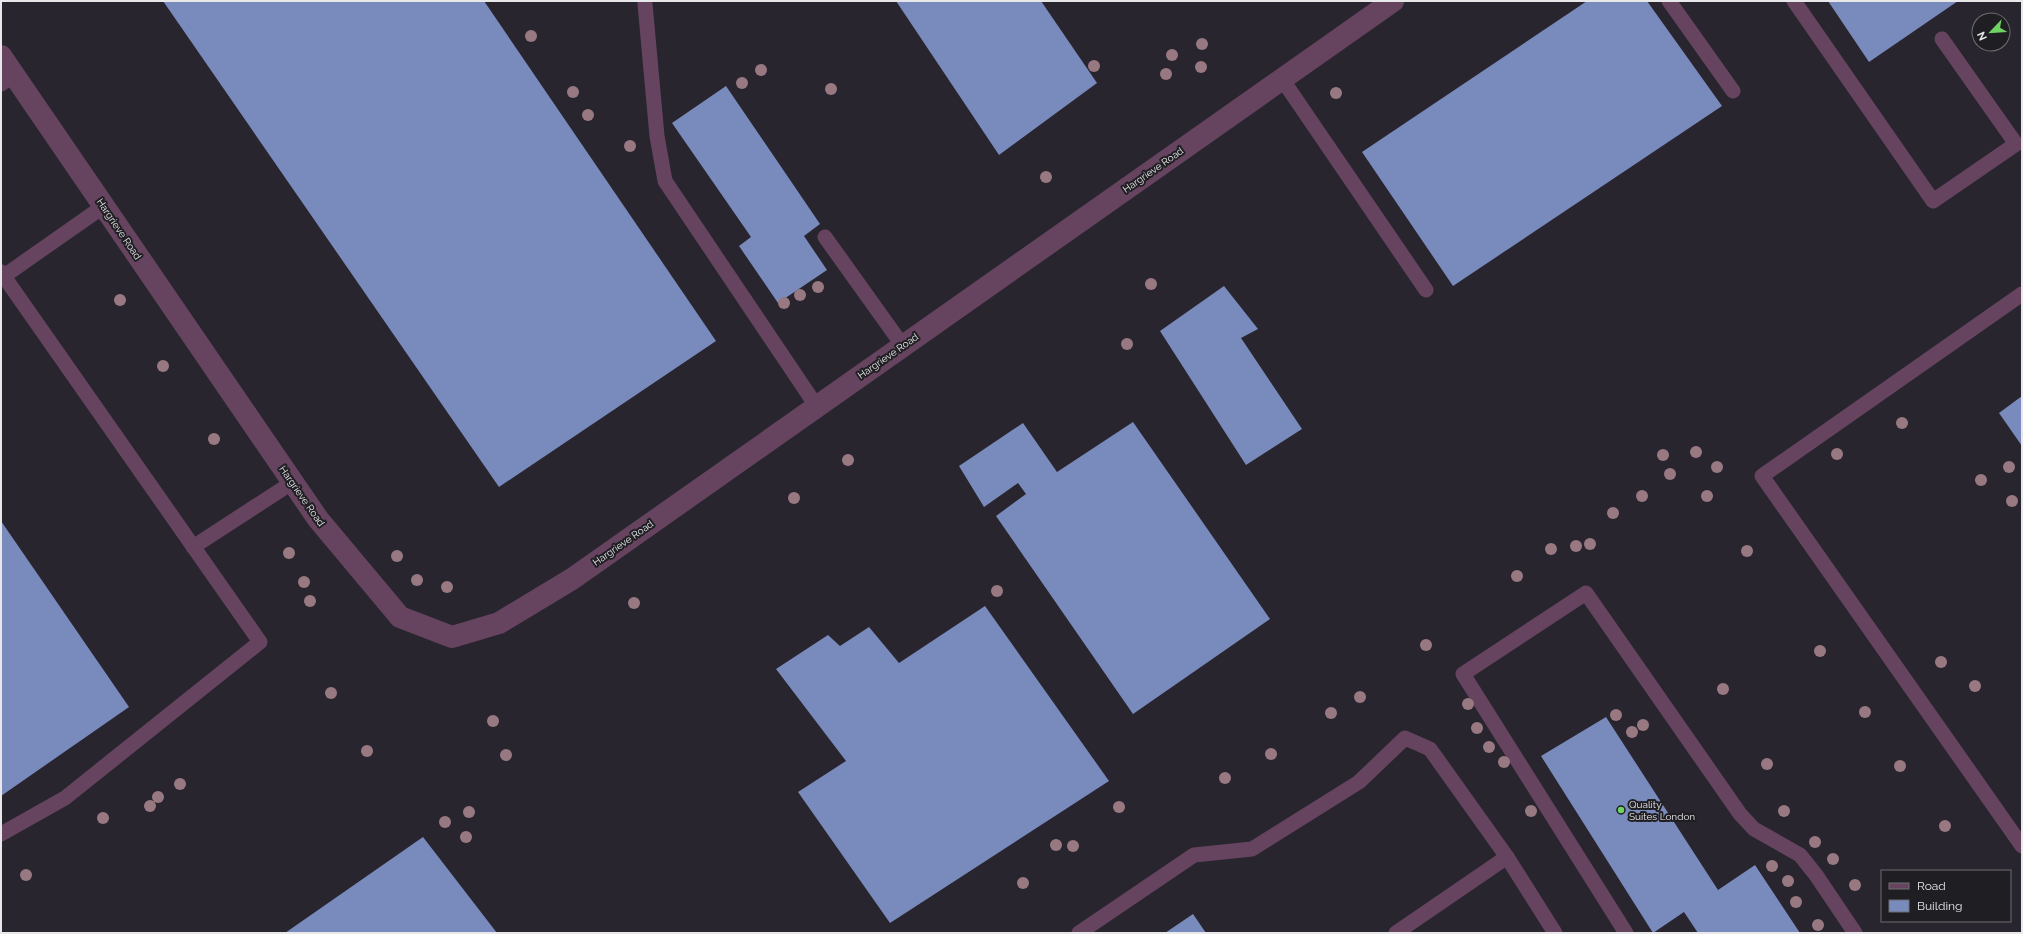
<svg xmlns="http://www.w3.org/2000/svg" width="2023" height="934" font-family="Raleway,sans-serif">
<rect width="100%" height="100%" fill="#1f1e22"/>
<path fill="#29252f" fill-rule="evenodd" d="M1,1H2022V933H1ZM1979,20H2003V44H1979ZM1882,871H2010V921H1882Z"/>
<g fill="#798abc">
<polygon points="163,1 484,1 716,341 499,487"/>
<polygon points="896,1 1041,1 1097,83 999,155"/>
<polygon points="1587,1 1647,1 1722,106 1453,286 1362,152"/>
<polygon points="1828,1 1958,1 1869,62"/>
<polygon points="726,86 820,224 804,236 827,270 778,303 739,246 751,237 672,123"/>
<polygon points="1224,286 1258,329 1241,338 1302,429 1246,465 1160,331"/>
<polygon points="2022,396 2022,446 1999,413"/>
<polygon points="1133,422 1270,619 1133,714 996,516 1026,494 1018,483 984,507 959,466 1023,423 1057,472"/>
<polygon points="1,521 129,707 1,796"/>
<polygon points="985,606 1109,781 890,923 798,792 846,761 776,669 828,635 840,646 869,627 899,663"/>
<polygon points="1606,717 1718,890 1755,865 1800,933 1698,933 1684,912 1653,933 1541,756"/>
<polygon points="423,837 497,933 285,933"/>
<polygon points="1193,914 1206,933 1165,933"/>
</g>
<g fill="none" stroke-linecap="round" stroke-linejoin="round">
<g stroke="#664460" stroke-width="15">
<polyline points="1669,1 1733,91"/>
<polyline points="1794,1 1933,201 2016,144 1942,39"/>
<polyline points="645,4 657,136 665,181 817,407"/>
<polyline points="1282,79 1426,290"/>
<polyline points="1,84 14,75"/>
<polyline points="825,237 903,346"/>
<polyline points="1,272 260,642 65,798 1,834"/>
<polyline points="4,276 104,206"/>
<polyline points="2022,294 1762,476 2022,846"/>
<polyline points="193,547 293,482"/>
<polyline points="1079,933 1194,855 1252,849 1359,782 1405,738 1430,749 1507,857"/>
<polyline points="1396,933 1507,857 1555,933"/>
<polyline points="1626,933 1463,674 1586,593 1740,814 1754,829 1800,855 1816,875 1855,933"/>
</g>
<polyline stroke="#664460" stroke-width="22" points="1,56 318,519 400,617 452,637 499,623 572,579 1393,1"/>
</g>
<g fill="#987981">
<circle cx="531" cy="36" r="6"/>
<circle cx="1202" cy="44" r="6"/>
<circle cx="1172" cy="55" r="6"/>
<circle cx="1094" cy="66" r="6"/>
<circle cx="1201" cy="67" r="6"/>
<circle cx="761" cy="70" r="6"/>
<circle cx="1166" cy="74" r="6"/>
<circle cx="742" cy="83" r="6"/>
<circle cx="831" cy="89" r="6"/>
<circle cx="573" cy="92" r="6"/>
<circle cx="1336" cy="93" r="6"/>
<circle cx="588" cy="115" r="6"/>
<circle cx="630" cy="146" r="6"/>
<circle cx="1046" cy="177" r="6"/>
<circle cx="1151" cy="284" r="6"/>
<circle cx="818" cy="287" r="6"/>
<circle cx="800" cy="295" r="6"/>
<circle cx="120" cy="300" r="6"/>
<circle cx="784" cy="303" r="6"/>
<circle cx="1127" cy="344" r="6"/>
<circle cx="163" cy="366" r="6"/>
<circle cx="1902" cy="423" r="6"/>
<circle cx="214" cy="439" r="6"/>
<circle cx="1696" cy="452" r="6"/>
<circle cx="1837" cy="454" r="6"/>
<circle cx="1663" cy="455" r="6"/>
<circle cx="848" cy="460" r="6"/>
<circle cx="1717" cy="467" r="6"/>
<circle cx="2009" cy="467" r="6"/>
<circle cx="1670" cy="474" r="6"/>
<circle cx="1981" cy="480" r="6"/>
<circle cx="1642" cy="496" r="6"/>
<circle cx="1707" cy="496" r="6"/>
<circle cx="794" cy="498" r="6"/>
<circle cx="2012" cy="501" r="6"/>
<circle cx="1613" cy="513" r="6"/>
<circle cx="1590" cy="544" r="6"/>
<circle cx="1576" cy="546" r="6"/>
<circle cx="1551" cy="549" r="6"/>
<circle cx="1747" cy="551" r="6"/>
<circle cx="289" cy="553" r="6"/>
<circle cx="397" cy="556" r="6"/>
<circle cx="1517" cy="576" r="6"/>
<circle cx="417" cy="580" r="6"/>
<circle cx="304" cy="582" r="6"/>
<circle cx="447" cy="587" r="6"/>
<circle cx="997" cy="591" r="6"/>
<circle cx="310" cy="601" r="6"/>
<circle cx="634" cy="603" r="6"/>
<circle cx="1426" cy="645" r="6"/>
<circle cx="1820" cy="651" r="6"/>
<circle cx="1941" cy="662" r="6"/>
<circle cx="1975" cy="686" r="6"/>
<circle cx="1723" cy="689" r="6"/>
<circle cx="331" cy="693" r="6"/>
<circle cx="1360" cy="697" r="6"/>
<circle cx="1468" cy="704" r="6"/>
<circle cx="1865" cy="712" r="6"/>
<circle cx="1331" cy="713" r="6"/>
<circle cx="1616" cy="715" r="6"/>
<circle cx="493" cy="721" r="6"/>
<circle cx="1643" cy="725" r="6"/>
<circle cx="1477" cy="728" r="6"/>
<circle cx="1632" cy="732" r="6"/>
<circle cx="1489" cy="747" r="6"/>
<circle cx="367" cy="751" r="6"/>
<circle cx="1271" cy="754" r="6"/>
<circle cx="506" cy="755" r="6"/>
<circle cx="1504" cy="762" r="6"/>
<circle cx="1767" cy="764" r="6"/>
<circle cx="1900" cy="766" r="6"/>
<circle cx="1225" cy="778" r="6"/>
<circle cx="180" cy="784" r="6"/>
<circle cx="158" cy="797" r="6"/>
<circle cx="150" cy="806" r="6"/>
<circle cx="1119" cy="807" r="6"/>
<circle cx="1531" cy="811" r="6"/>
<circle cx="1784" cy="811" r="6"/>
<circle cx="469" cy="812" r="6"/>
<circle cx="103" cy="818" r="6"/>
<circle cx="445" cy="822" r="6"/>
<circle cx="1945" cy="826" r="6"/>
<circle cx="466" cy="837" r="6"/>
<circle cx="1815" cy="842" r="6"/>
<circle cx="1056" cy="845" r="6"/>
<circle cx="1073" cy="846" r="6"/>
<circle cx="1833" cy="859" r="6"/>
<circle cx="1772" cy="866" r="6"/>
<circle cx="26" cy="875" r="6"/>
<circle cx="1788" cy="881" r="6"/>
<circle cx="1023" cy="883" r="6"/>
<circle cx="1855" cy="885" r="6"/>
<circle cx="1796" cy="902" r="6"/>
<circle cx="1818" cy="925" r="6"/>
</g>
<circle fill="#6ed360" stroke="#1f1e22" stroke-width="1.5" cx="1621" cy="810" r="4"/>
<g text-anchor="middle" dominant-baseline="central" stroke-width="4" stroke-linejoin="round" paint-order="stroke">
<g font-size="10" fill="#e8e7ea" stroke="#1f1e22">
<text transform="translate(1153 170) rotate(-35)">Hargrieve Road</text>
<text transform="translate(119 229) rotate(56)">Hargrieve Road</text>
<text transform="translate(888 356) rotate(-35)">Hargrieve Road</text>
<text transform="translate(302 496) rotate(55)">Hargrieve Road</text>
<text transform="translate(623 543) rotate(-35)">Hargrieve Road</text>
</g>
<g font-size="10" fill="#e8e7ea" stroke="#1f1e22" text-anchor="start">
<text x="1629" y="804">Quality<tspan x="1629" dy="12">Suites London</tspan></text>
</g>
</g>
<rect width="2023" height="934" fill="none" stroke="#e8e7ea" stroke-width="4"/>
<rect x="1881" y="870" width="130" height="52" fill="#1f1e22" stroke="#6f6e72"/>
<rect x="1889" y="883" width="20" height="6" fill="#664460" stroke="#6f6e72"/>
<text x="1917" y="890" font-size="12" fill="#e8e7ea">Road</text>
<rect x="1889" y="900" width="20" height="12" fill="#798abc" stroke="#6f6e72"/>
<text x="1917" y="910" font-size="12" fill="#e8e7ea">Building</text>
<g transform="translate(1991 32) rotate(245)"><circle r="19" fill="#1f1e22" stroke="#6f6e72"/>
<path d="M0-3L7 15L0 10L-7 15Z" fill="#6ed360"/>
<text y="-6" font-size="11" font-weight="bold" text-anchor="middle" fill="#e8e7ea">N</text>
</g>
</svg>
